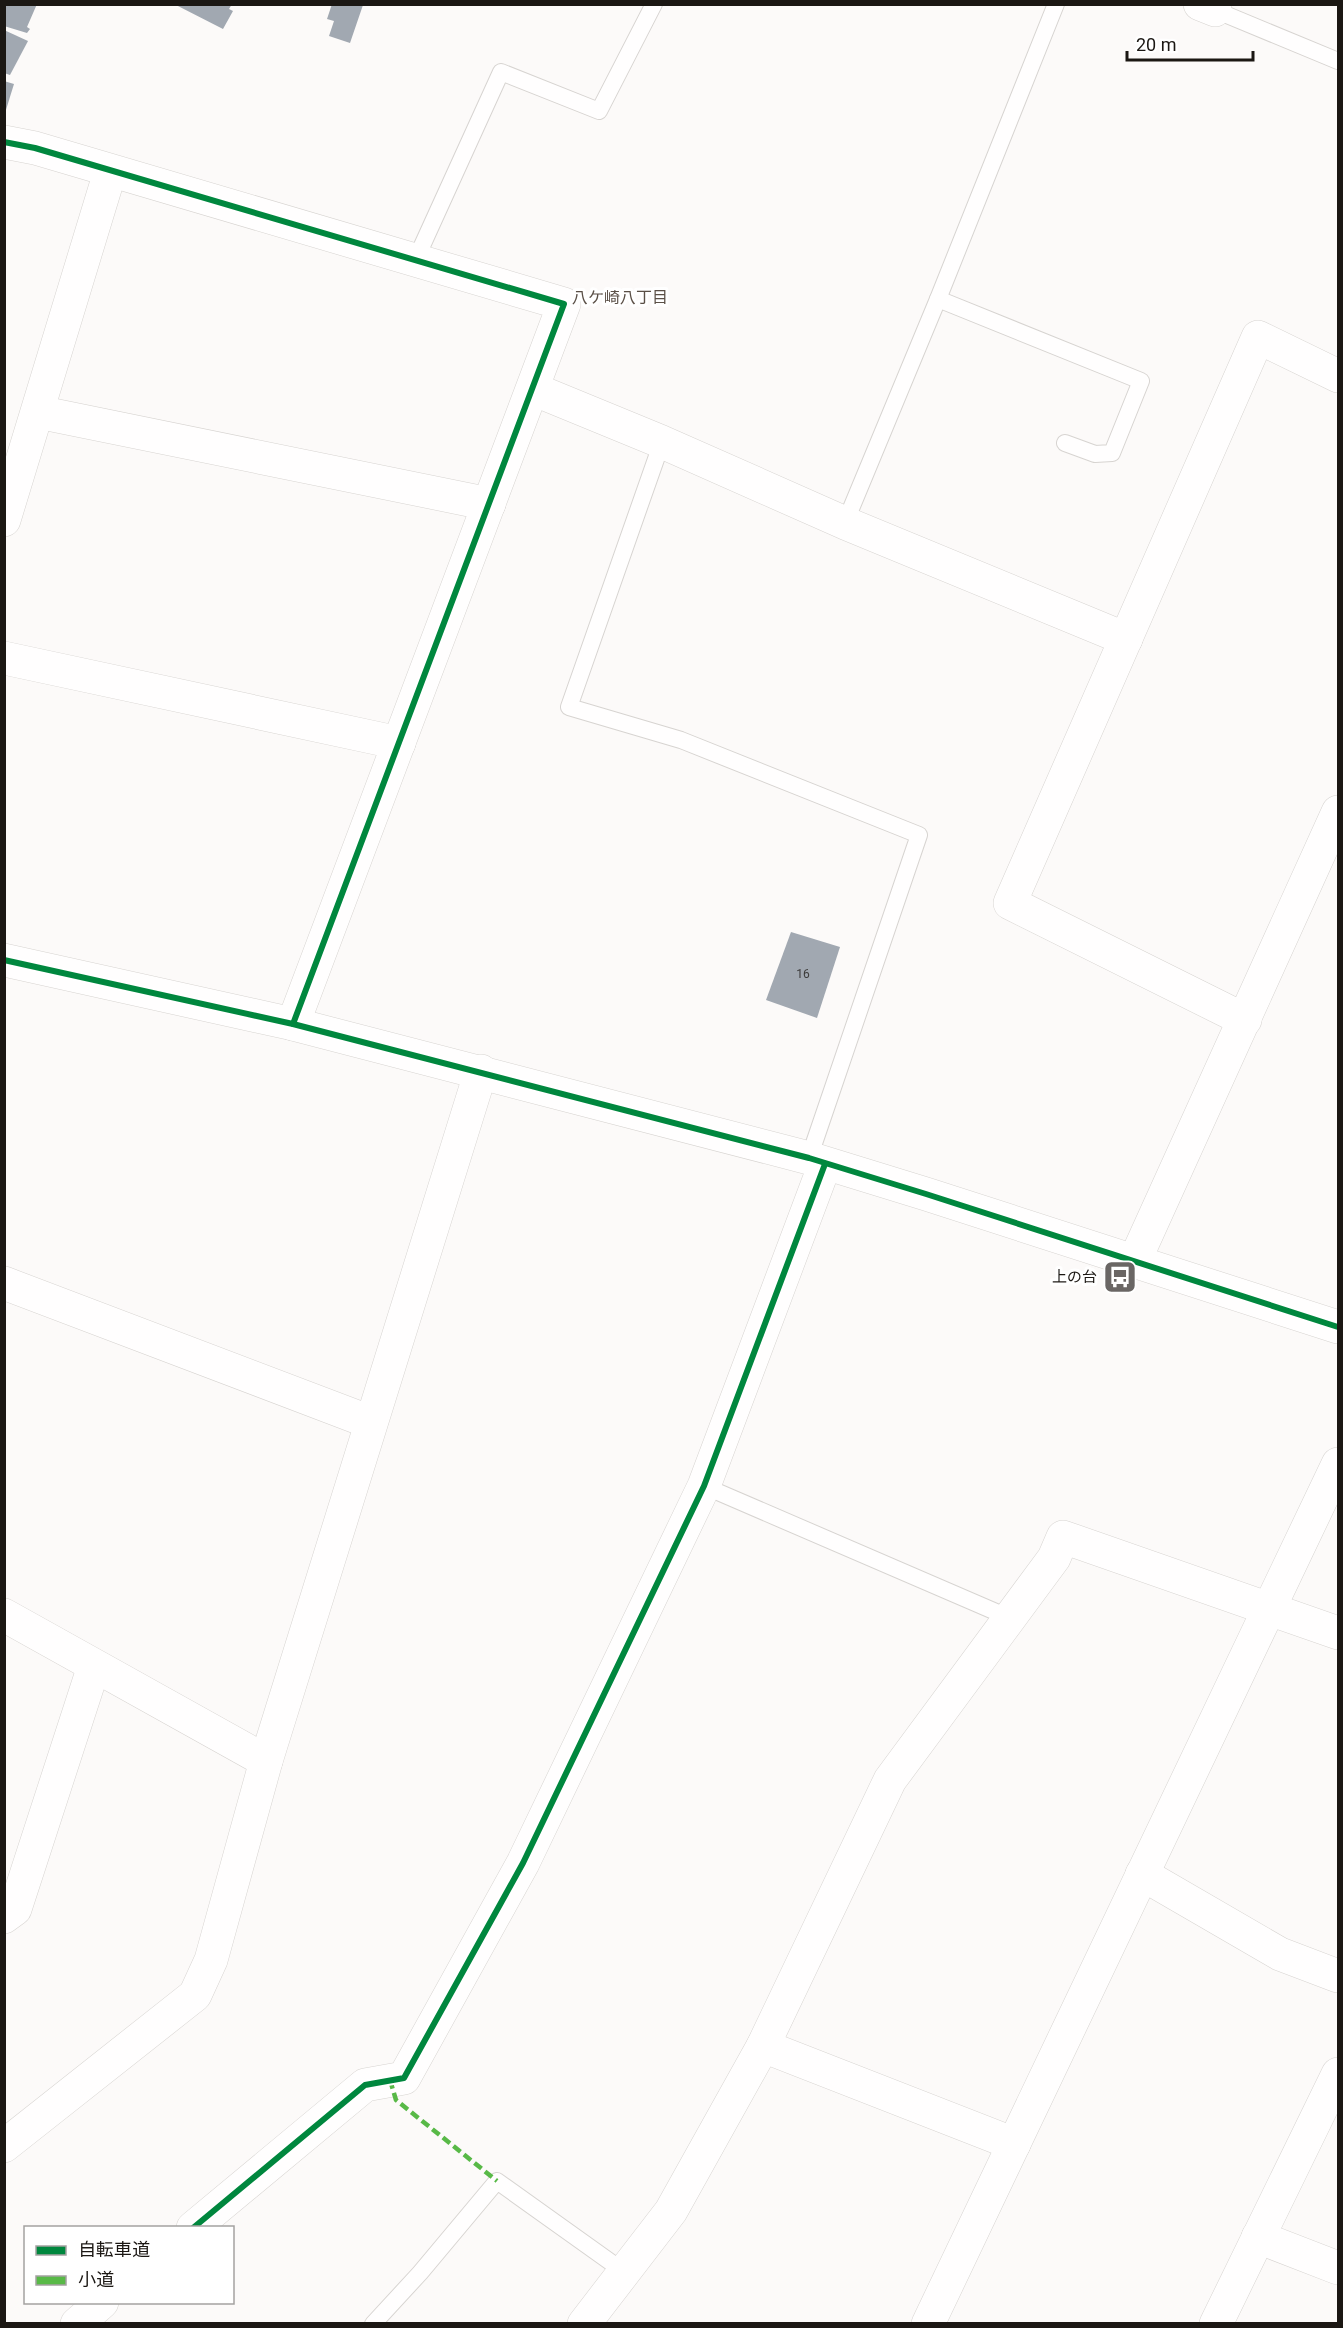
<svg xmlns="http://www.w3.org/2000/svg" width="1343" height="2328" font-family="Roboto,'Noto Sans JP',sans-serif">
<rect width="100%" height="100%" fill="#fcfaf9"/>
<g fill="#a1a8b1">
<polygon points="4,4 37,4 27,27 30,29 27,33 4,26"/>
<polygon points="174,4 232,4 229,9 233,11 223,29"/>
<polygon points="332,4 363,5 350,43 329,36 334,21 327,19"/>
<polygon points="4,30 28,41 10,75 4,73"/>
<polygon points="4,81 14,84 5,113 4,113"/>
<polygon points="791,932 840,947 817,1018 766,1000"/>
</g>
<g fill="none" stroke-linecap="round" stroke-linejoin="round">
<defs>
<g id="service">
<polyline points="1215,10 1338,61"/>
<polyline points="416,259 501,72 599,111 654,4"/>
<polyline points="938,299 1141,381 1112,453 1095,454 1065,443"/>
<polyline points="662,442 569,707 681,740 919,835 809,1158"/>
<polyline points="845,523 938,299 1056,4"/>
<polyline points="704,1486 1010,1618"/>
<polyline points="373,2324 420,2273 497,2181 623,2271"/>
</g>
<g id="minor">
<polyline points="1200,4 1215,10"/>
<polyline points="4,142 35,148 564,304 293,1024"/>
<polyline points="533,389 662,442 845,523 1126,639"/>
<polyline points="38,412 489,504"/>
<polyline points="4,520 110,172"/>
<polyline points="4,658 399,743"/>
<polyline points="1245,1020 1010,903 1258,337 1338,376"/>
<polyline points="1135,1260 1338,812"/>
<polyline points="4,1283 370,1422"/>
<polyline points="4,1615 266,1761"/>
<polyline points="1142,1874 1280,1954 1338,1976"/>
<polyline points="4,1917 15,1909 94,1666"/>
<polyline points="763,2046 1014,2144"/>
<polyline points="4,2146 195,1995 211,1960 266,1761 481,1071"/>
<polyline points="193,2228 365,2085 404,2078 523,1863 704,1486 825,1164"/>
<polyline points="1258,2237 1338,2268"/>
<polyline points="77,2324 102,2302"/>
<polyline points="584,2324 671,2211 763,2046 890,1780 1054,1558 1063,1537 1338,1633"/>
<polyline points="928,2324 1338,1464"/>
<polyline points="1216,2324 1338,2074"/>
</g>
<polyline id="tertiary" points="4,960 293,1024 809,1158 926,1194 1338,1327"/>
</defs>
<use href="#service" stroke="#d7d4d1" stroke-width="18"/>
<use href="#minor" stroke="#d7d4d1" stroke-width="34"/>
<use href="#tertiary" stroke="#d7d4d1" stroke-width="34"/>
<use href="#service" stroke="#fffefe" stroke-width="16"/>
<use href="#minor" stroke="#fffefe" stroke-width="33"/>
<use href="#tertiary" stroke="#fffefe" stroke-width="33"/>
<polyline stroke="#58b947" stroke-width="4.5" stroke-dasharray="9 4.5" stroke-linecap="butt" points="390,2080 396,2100 497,2181"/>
<defs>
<g id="cycleway">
<polyline points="4,142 35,148 564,304 293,1024"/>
<polyline points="4,960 293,1024 809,1158 926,1194 1338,1327"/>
<polyline points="193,2228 365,2085 404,2078 523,1863 704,1486 825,1164"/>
</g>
</defs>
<use href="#cycleway" stroke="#fff" stroke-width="10"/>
<use href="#cycleway" stroke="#00873e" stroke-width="6"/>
</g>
<defs>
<symbol id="bus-square" viewBox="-11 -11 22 22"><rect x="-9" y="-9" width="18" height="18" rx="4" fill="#6a6664" stroke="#fff"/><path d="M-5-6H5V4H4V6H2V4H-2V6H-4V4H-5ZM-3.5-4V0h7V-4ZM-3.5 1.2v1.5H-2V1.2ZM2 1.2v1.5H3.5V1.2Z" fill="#fff"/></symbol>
</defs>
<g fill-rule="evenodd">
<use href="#bus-square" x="1101" y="1258" width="38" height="38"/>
</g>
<g text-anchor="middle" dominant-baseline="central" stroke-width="6" stroke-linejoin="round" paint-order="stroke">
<g font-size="12" fill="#3c3b3a">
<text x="803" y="974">16</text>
</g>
<g font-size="15" fill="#1b1713" stroke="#fff" text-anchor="end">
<text x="1097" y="1277">上の台</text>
</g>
<g font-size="16" fill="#5a4f46" stroke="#fff">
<text x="620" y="297">八ケ崎八丁目</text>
</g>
</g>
<rect width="1343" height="2328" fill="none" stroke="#1b1713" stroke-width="12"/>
<rect x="24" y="2226" width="210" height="78" fill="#ffffff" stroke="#a4a2a1" stroke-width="1.5"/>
<rect x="36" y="2246" width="30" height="9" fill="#00873e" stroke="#a4a2a1" stroke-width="1.5"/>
<text x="78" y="2256" font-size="18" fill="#1b1713">自転車道</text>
<rect x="36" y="2276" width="30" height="9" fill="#58b947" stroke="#a4a2a1" stroke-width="1.5"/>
<text x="78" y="2286" font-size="18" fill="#1b1713">小道</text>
<path d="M1127 51v9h126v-9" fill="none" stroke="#1b1713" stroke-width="3"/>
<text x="1136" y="51" font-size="18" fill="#1b1713" stroke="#ffffff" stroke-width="4.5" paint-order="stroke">20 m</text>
</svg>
